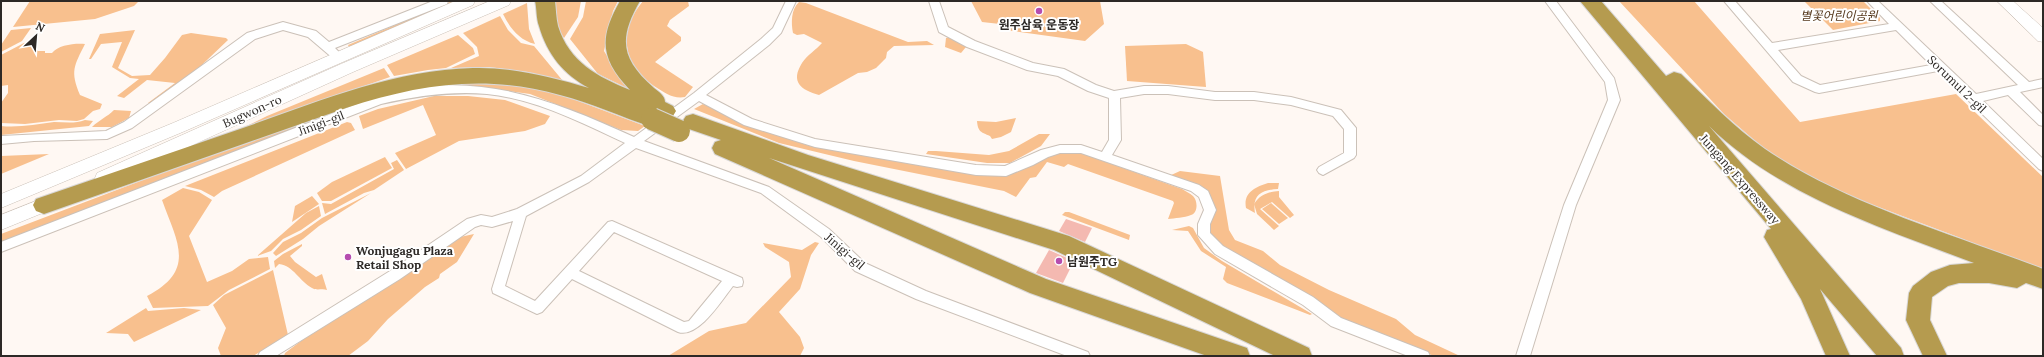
<svg xmlns="http://www.w3.org/2000/svg" width="2044" height="357" font-family="Lora,'Noto Sans KR',serif">
<rect width="100%" height="100%" fill="#fff8f3"/>
<g fill="#f8c08e">
<polygon points="30,1 139,1 134,6 95,19 13,27"/>
<polygon points="452,1 458,1 349,47 348,45"/>
<polygon points="555,1 581,1 578,17 564,38 558,29"/>
<polygon points="586,1 618,1 613,11 604,51 627,88 598,74 570,39 583,17"/>
<path d="M643,1H688L689,6L670,20L667,26L681,37V41L655,62L693,87L685,97C673,99 665,93 654,86C622,64 618,31 643,1Z"/>
<polygon points="971,1 1100,1 1104,24 1085,41 1005,30 1000,24 982,22"/>
<polygon points="1619,1 1694,1 1800,122 1956,94 2043,177 2043,272 1958,237 1828,188 1775,158 1724,114"/>
<polygon points="1804,1 1863,1 1880,18 1880,21 1833,30"/>
<path d="M799,2L806,3L908,42L927,41L934,45L894,46L887,52L886,58L876,68L867,72L858,73L819,95C801,90 790,82 802,63C807,55 816,50 822,43L804,34L797,35L793,33C791,23 791,9 799,2Z"/>
<path d="M527,3L529,29L535,44C519,40 510,28 503,14Z"/>
<polygon points="500,16 508,30 521,43 534,46 563,81 528,72 489,67 451,68 479,56 477,47 463,33"/>
<polygon points="31,28 22,41 1,52 1,45 11,30"/>
<polygon points="135,30 118,68 132,76 150,75 165,58 182,35 191,33 226,38 228,40 184,82 153,104 148,103 175,83 147,80 124,98 117,96 139,79 130,78 112,67 122,42 101,44 91,59 89,59 100,34"/>
<polygon points="458,35 473,48 475,54 446,68 428,70 394,76 387,65"/>
<polygon points="950,37 966,47 961,53 945,47 946,38"/>
<path d="M32,42L31,47L38,51H45V53H52C58,45 75,43 85,44C74,66 70,71 80,95L102,104L100,109L93,111L84,119L77,121L59,120L25,124L1,123V103L8,93V85L1,86V55L24,43Z"/>
<polygon points="1186,44 1203,52 1206,87 1127,81 1125,46"/>
<polygon points="384,68 390,77 243,128 267,116"/>
<polygon points="463,80 520,82 549,90 645,126 638,131 621,130 530,94 469,86 413,90 1,244 1,234 290,124 373,95"/>
<polygon points="434,96 468,96 505,100 550,116 545,124 525,131 459,141 406,169 395,153 436,135 423,105 363,129 359,116 378,109"/>
<path d="M703,104L757,128L810,146L977,173L1007,175L1060,151L1081,153L1182,189C1185,191 1190,193 1193,196C1198,201 1198,213 1191,215C1184,218 1175,218 1168,219L1174,203L1173,201L1068,164L1064,167L1047,162L1036,177L1030,178L1016,197L1004,191L854,161L779,143L694,109Z"/>
<path d="M114,110L131,111L129,118L112,127H92C99,120 107,117 114,110Z"/>
<path d="M1016,118L1011,132L1001,137L992,139L990,136C981,132 978,132 977,121L996,122Z"/>
<path d="M85,120L93,121L89,126L1,135V126C19,128 36,124 54,122C64,122 75,124 85,120Z"/>
<polygon points="347,122 351,123 355,130 222,191 214,197 201,190 185,186"/>
<polygon points="1039,134 1050,134 1041,146 1010,163 987,163 926,154 928,151 936,151 989,155 1009,151"/>
<polygon points="49,154 1,174 1,156"/>
<polygon points="385,157 392,168 331,201 322,201 317,193 332,182"/>
<polygon points="397,160 404,170 374,190 364,193 325,214 322,203 331,204 394,169 391,163"/>
<polygon points="1180,171 1220,176 1229,230 1235,240 1263,251 1280,265 1329,290 1396,319 1415,335 1460,356 1434,356 1347,321 1224,248 1209,234 1207,191 1169,176"/>
<path d="M1268,183H1279L1278,189C1261,190 1252,195 1255,213L1246,208C1243,193 1255,187 1268,183Z"/>
<path d="M183,188L199,192L212,200L189,236L207,282L232,271L249,259L268,257L270,269L229,290L208,306L153,308L147,296C197,270 177,242 162,200Z"/>
<path d="M1279,191V197L1294,215L1290,218L1272,202L1260,209L1279,226L1274,230L1257,214L1254,204C1260,194 1268,192 1279,191Z"/>
<polygon points="371,193 319,226 303,239 276,256 273,253 283,242 301,233 322,218"/>
<polygon points="312,196 319,204 292,222 295,206"/>
<polygon points="1271,203 1288,218 1279,224 1262,209"/>
<polygon points="319,206 321,216 301,230 283,239 271,251 257,256 306,213"/>
<polygon points="1065,212 1069,212 1130,235 1129,240 1062,215"/>
<polygon points="1189,226 1193,228 1204,248 1222,261 1312,314 1310,315 1227,283 1223,279 1226,267 1201,251 1188,231 1172,230"/>
<polygon points="474,234 457,262 440,274 439,278 425,287 388,319 368,341 348,356 284,356 285,353 336,315 460,237"/>
<polygon points="815,242 819,243 811,255 800,289 779,312 800,337 804,348 800,356 668,356 709,331 746,323 791,277 789,262 765,247 763,243 802,250"/>
<path d="M302,244V246L290,256L295,262L316,277L322,274L327,290C322,288 317,291 312,288C299,281 294,266 279,264L275,268L274,261L283,254Z"/>
<polygon points="273,270 288,335 253,356 221,356 218,348 226,328 213,305 224,295"/>
<polygon points="146,308 148,311 184,308 201,310 134,342 128,334 106,333"/>
</g>
<g fill="#f4b9b1">
<polygon points="1066,219 1092,228 1085,242 1059,231"/>
<polygon points="1049,250 1074,261 1063,283 1036,273"/>
</g>
<g fill="none" stroke-linecap="round" stroke-linejoin="round">
<defs>
<g id="street">
<polygon points="433,1 448,1 447,4 335,48 344,57 339,61 335,60 308,37 283,30 255,39 132,128 107,139 34,141 1,144 1,136 106,131 124,122 247,33 283,22 316,31 329,42"/>
<path d="M786,1H796L781,33L769,45L706,95L752,119L815,139L976,165L1005,166L1041,150L1060,145H1081L1102,152L1109,140V98L1088,91L1058,76L1027,70L967,47L939,32L929,1H939L948,27L975,41L1033,63L1064,69L1096,85L1114,91L1144,86H1168L1215,92H1254L1291,97L1341,110L1356,128V155L1354,158L1323,175L1319,173L1317,170L1319,167L1344,153V129L1333,116L1291,105L1254,100H1215L1168,94H1144L1120,98L1121,140L1112,155L1199,185L1208,191L1216,210L1210,224V233L1223,246L1313,297L1341,318L1428,352L1430,356H1408L1331,326L1303,305L1215,254L1198,235V224L1204,210L1199,197L1191,191L1081,153H1060L1048,157L1033,165L1006,176L976,175L815,147L744,125L699,101L644,141L769,187L829,229L865,263L926,291L1088,352L1090,356H1067L916,299L855,271L821,237L761,193L636,148L589,182L526,216L505,286L535,301L608,222L612,221L742,278L743,282L742,286L737,287L733,286C722,300 698,339 678,332L572,279L542,312L537,314L493,293L492,289L513,221L492,227L481,225L475,227L400,279L276,356H258L260,352L390,271L467,219L481,215L492,217L517,209L581,176L625,143C582,123 536,99 487,94C451,91 416,96 381,104L1,252V242L375,97C472,68 546,97 634,137L694,93L761,39L773,28ZM614,232L722,281L689,321L684,322L579,271Z"/>
<polygon points="1545,1 1556,1 1614,78 1620,100 1576,205 1530,356 1516,356 1564,205 1608,100 1605,82"/>
<path d="M1724,1H1735L1772,43L1889,24L1867,1H1878L1976,94L2018,85L1930,1H1941L2029,82L2043,79V87L2020,92L2043,115V126L2039,125L2008,95L1983,101L2043,159V171L2039,169L1938,71L1819,93L1815,92L1793,82ZM1896,30L1931,65L1820,85L1801,76L1778,50Z"/>
</g>
<g id="secondary">
<polygon points="455,1 475,1 473,5 185,131 1,208 1,194 173,123"/>
<polygon points="490,1 511,1 509,5 353,72 109,183 103,185 97,183 95,178 97,173 341,64"/>
<polygon points="1997,1 2013,1 2043,28 2043,42 2038,41"/>
<polygon points="56,193 62,195 65,200 62,205 1,230 1,215"/>
</g>
<g id="highway">
<path d="M535,1H555C556,9 556,18 558,26C569,62 598,77 630,90C600,58 599,38 620,1H640C618,39 621,59 654,88C659,92 665,96 665,102L673,106L676,111L673,116L666,119L662,117L659,125L652,127C621,117 592,103 560,95C485,74 420,84 346,108L44,214L36,211L33,205L36,199C105,175 174,152 243,128C317,102 393,70 473,68C513,67 551,77 589,88C564,75 547,54 539,26C536,18 537,9 535,1Z"/>
<path d="M1580,1H1601L1666,76L1674,72L1681,74C1708,100 1734,127 1765,149C1845,204 1952,234 2043,269V289L2026,283L2017,288L1989,283H1959L1948,286L1932,297L1930,320L1947,356H1923L1906,320L1909,293L1913,286L1931,272L1950,265L1974,263C1882,228 1781,196 1709,126L1901,348L1904,356H1877L1820,289L1850,356H1826L1801,299L1764,237L1767,230L1771,229Z"/>
<polygon points="693,114 808,155 1069,236 1309,348 1312,356 1275,356 1054,250 769,158 1046,279 1247,348 1250,356 1207,356 1030,293 715,154 712,148 715,142 721,140 686,128 682,122 686,116"/>
</g>
</defs>
<use href="#street" stroke="#cbc1b8" stroke-width="2"/>
<use href="#secondary" stroke="#cbc1b8" stroke-width="1"/>
<use href="#highway" stroke="#d9d8d8" stroke-width="2"/>
<use href="#street" fill="#fff" fill-rule="evenodd"/>
<use href="#secondary" fill="#fff" fill-rule="evenodd"/>
<use href="#highway" fill="#b59b4f" fill-rule="evenodd"/>
<defs>
<polyline id="highway-bridge" points="652,119 679,131"/>
</defs>
<use href="#highway-bridge" stroke="#d9d8d8" stroke-width="24" stroke-linecap="butt"/>
<use href="#highway-bridge" stroke="#b59b4f" stroke-width="22"/>
</g>
<g fill="#b64daf" stroke="#fff" stroke-width="1.5">
<circle cx="1039" cy="11" r="4"/>
<circle cx="348" cy="257" r="4"/>
<circle cx="1059" cy="261" r="4"/>
</g>
<g text-anchor="middle" dominant-baseline="central" stroke-width="4" stroke-linejoin="round" paint-order="stroke">
<g font-size="12" font-style="italic" fill="#55381c" stroke="#fff">
<text x="1839" y="15">별꽃어린이공원</text>
</g>
<g font-size="12" font-weight="bold" fill="#2d2926" stroke="#fff" text-anchor="start">
<text x="1039" y="24" text-anchor="middle">원주삼육 운동장</text>
<text x="356" y="250">Wonjugagu Plaza<tspan x="356" dy="14">Retail Shop</tspan></text>
<text x="1067" y="261">남원주TG</text>
</g>
<g font-size="12" fill="#2d2926" stroke="#fff">
<text transform="translate(1957 84) rotate(44)">Sorumul 2-gil</text>
<text transform="translate(252 111) rotate(-24)">Bugwon-ro</text>
<text transform="translate(321 123) rotate(-21)">Jinigi-gil</text>
<text transform="translate(1740 179) rotate(49)">Jungang Expressway</text>
<text transform="translate(845 251) rotate(41)">Jinigi-gil</text>
</g>
</g>
<rect width="2044" height="357" fill="none" stroke="#2d2926" stroke-width="4"/>
<g transform="translate(36 36) rotate(26)" stroke="#ffffff" stroke-width="3" paint-order="stroke">
<path d="M0-3L7 15L0 10L-7 15Z" fill="#2d2926"/>
<text y="-6" font-size="11" font-weight="bold" text-anchor="middle" fill="#2d2926">N</text>
</g>
</svg>
